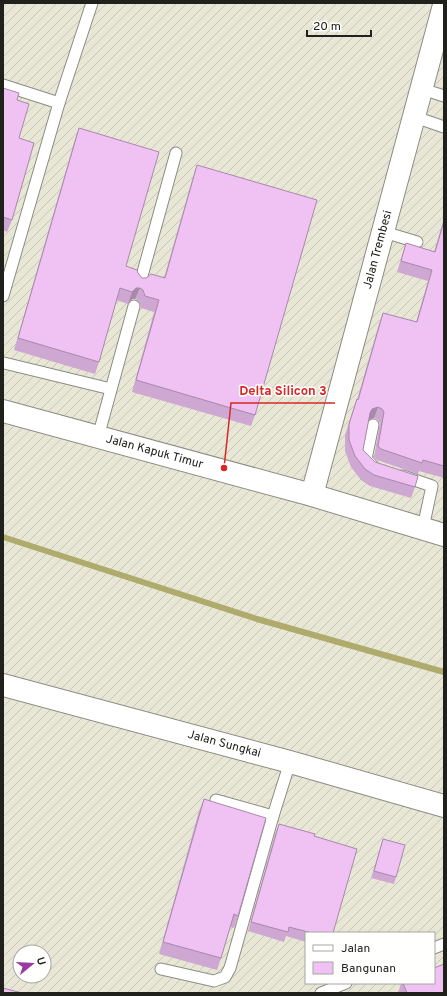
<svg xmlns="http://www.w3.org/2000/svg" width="447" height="996" font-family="Overpass,sans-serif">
<defs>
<pattern id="industrial-furrows" width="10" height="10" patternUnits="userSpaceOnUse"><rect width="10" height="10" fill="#e8e7d6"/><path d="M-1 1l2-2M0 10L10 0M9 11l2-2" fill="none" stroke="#c7c6b7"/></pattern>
</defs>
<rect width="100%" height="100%" fill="#f3f3e9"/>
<path fill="url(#industrial-furrows)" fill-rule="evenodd" d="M3,3H444V993H3ZM306,933H434V983H306ZM20,952H44V976H20Z"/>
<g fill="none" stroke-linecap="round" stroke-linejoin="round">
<polyline stroke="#afab6c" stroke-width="6" points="3,537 257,619 444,672"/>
<defs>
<g id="service">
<polyline points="3,85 59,103"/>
<polyline points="422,89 444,96"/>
<polyline points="415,117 444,127"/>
<polyline points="384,232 417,242"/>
<polyline points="140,283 176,153"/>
<polyline points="3,296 59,103 92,3"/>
<polyline points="4,363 111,389"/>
<polyline points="98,437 134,306"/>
<polyline points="372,465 366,459 373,425"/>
<polyline points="403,476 432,486 423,528"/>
<polyline points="216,800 273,816"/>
<polyline points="434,948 444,944"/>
<polyline points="161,969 214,981 225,977 230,968 273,816 290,762"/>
<polyline points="321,993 346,983"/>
</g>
<g id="minor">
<path id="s1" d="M3,411L312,495L444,535"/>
<path id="s2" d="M312,495L444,5"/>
<path id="s3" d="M3,685L290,762L444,806"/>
</g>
</defs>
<use href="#service" stroke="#8d8d84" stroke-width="13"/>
<use href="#minor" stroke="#8d8d84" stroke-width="24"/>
<use href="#service" stroke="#fff" stroke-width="11"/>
<use href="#minor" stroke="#fff" stroke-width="22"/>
</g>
<g fill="#cea7d2">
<polygon points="3,88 17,100 19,138 12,220 7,232 3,230"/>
<polygon points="79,128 126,266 138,273 142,278 164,278 193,177 197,165 255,415 251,426 132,392 154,312 141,308 139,301 135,299 132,299 128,304 116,300 99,362 95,374 14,350 75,139"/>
<polygon points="444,218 444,478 419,471 418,474 377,460 374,457 380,423 378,420 374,418 369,420 363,450 375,462 415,487 411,498 370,486 361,480 351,467 345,451 345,435 353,410 357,399 357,400 379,324 383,313 416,322 428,281 397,272 406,243 434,252"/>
<polygon points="204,799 238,916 234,928 230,927 221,958 217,970 159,954 199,811"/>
<polygon points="279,824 314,836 333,933 306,933 306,942 286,936 284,942 248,931 275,834"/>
<polygon points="383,839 396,877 394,884 371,878"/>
<polygon points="401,983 434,983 444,993 398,993"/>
</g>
<g fill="#a888ab">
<polygon points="136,288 140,288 135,299 132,299 128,304 132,292"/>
<polygon points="378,407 374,418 368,420 370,413 372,409"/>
</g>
<g fill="#f0c2f4" stroke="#a888ab">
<polygon points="3,88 19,93 17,100 29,104 19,138 34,143 12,220 3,217"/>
<polygon points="79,128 159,152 126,266 137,270 138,273 142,278 146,278 151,274 165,278 197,165 317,200 255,415 136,380 159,300 145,296 143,290 140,288 136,288 132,292 120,288 99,362 18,338"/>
<polygon points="444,221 444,466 423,460 422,463 381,449 378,446 384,412 382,409 378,407 372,409 370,413 363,450 375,462 418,476 415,487 374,475 365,469 355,456 349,440 349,424 357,399 358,400 383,313 417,322 432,270 401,261 406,243 435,252"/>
<polygon points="204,799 266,818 238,916 234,914 221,958 163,942"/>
<polygon points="279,824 315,834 314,836 357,849 333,933 312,933 289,927 288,932 251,922"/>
<polygon points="383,839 405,845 396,877 374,871"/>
<polygon points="444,964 444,993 407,993 403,983 434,983 434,968"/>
<polygon points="3,988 22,993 3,993"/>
</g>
<g text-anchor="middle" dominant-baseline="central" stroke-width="3" stroke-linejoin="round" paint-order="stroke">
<g font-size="12" fill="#20201c" stroke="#fffffe">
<text stroke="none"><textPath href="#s2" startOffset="254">Jalan Trembesi</textPath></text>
<text stroke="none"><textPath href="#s1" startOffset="157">Jalan Kapuk Timur</textPath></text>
<text stroke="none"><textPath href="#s3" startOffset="229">Jalan Sungkai</textPath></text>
</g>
</g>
<path fill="none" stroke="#d62828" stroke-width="1.5" d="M224 468L231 403H335"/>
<circle fill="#d62828" stroke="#fffffe" stroke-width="1.5" cx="224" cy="468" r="4"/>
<g font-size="13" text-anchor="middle" font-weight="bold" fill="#d62828" stroke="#fffffe" stroke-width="3" stroke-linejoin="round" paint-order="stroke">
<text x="283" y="395">Delta Silicon 3</text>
</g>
<rect width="447" height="996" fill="none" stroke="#20201c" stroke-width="8"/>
<rect x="305" y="932" width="130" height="52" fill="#fffffe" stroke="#a6a6a4"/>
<rect x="313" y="945" width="20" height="6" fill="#ffffff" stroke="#a6a6a4"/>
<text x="341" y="952" font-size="12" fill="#20201c">Jalan</text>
<rect x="313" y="962" width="20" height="12" fill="#f0c2f4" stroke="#a6a6a4"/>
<text x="341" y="972" font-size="12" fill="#20201c">Bangunan</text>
<g transform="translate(32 964) rotate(72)"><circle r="19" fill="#fffffe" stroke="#a6a6a4"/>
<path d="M0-3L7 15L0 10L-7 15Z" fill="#993aa3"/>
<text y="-6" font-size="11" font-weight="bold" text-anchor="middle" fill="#20201c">U</text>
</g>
<path d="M307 30v6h64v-6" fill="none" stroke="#20201c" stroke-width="2"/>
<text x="313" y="30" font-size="12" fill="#20201c" stroke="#fffffe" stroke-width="3" paint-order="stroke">20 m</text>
</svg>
